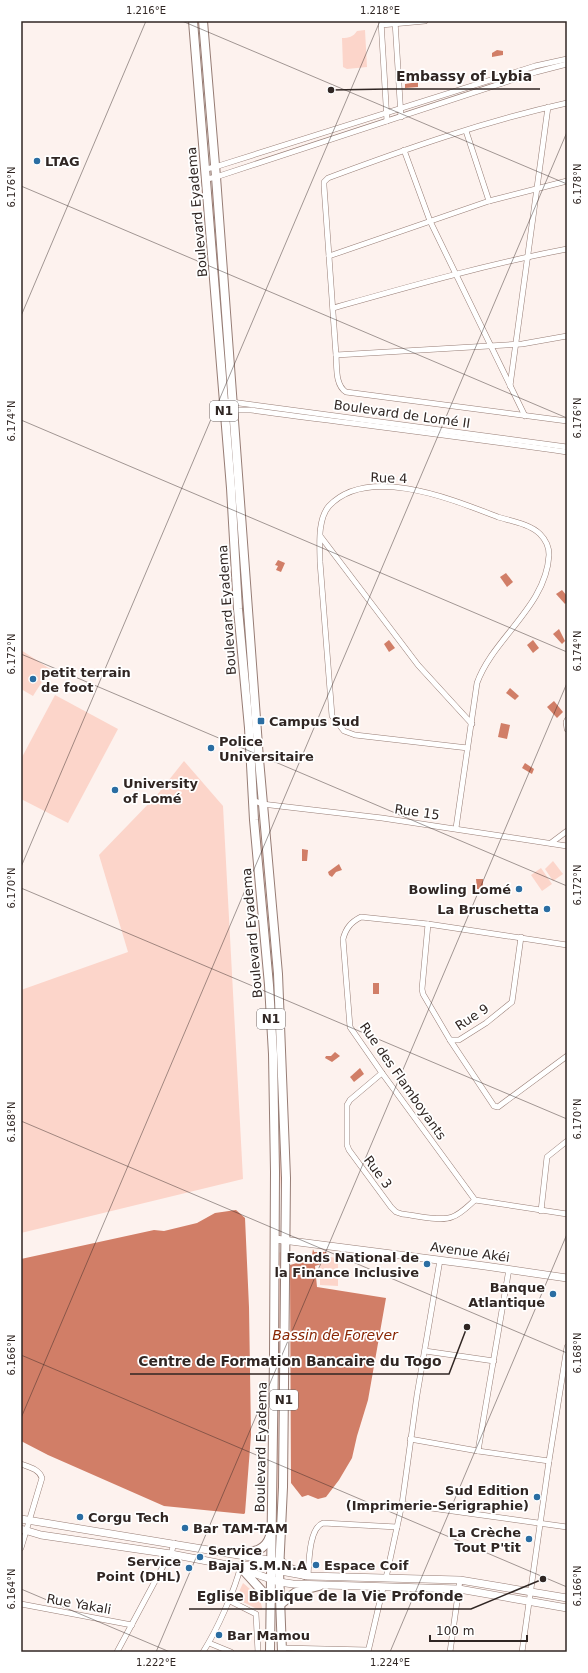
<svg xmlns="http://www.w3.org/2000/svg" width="588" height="1673" font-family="'DejaVu Sans',sans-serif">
<rect width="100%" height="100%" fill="#fdf2ee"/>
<g fill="#fcd5ca">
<polygon points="198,21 200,21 211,160 209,146"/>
<path d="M365,30L367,67L347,69L343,67L342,38C349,38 353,37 357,31Z"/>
<polygon points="213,191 214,192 226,355 224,356 218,303 211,194"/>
<polygon points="227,419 229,419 230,427 241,548 254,745 251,721"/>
<polygon points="21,650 50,669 33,696 21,689"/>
<polygon points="55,695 118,729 68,823 21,799 21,759"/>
<polygon points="184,761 223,806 243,1179 21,1233 21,990 128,952 99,855 157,795"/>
<polygon points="259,815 272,941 277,1004 281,1114 281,1191 279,1165 274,1005 257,816"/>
<polygon points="553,861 563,874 553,881 545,869"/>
<polygon points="541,868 552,884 542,891 531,875"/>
<polygon points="280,1252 281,1252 281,1382 277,1545 275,1537 279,1253"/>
<polygon points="320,1256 338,1258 338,1286 320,1285"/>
<path d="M243,1583C250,1589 263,1600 262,1610H259L241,1601L238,1594Z"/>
</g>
<g fill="#d17e67">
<polygon points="497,50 503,51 503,55 492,57 492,53"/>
<polygon points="418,82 418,87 405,88 405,84"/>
<polygon points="278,560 285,563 281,572 276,570 278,566 275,565"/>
<polygon points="506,573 513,582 507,587 500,577"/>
<polygon points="562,590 567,596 567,602 565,604 556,594"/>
<polygon points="559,629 565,641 562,644 553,634"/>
<polygon points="389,640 395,648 389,652 384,644"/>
<polygon points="533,640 539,648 533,653 527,645"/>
<polygon points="510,688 519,696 515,700 506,693"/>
<polygon points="554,701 563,712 557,718 547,707"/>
<polygon points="501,723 510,725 507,739 498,737"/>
<polygon points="525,763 534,769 532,774 522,768"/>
<polygon points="302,849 308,850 307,861 302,861"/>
<polygon points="339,864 342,870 336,872 332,877 329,875 328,872"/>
<polygon points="476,879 483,879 483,889 477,889"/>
<rect x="373" y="983" width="6" height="11"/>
<polygon points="335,1052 340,1056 332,1062 325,1058 326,1056 331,1056"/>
<polygon points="360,1068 364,1074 354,1082 350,1077"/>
<polygon points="236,1210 245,1218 249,1307 251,1435 245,1513 244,1514 164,1506 48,1455 21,1441 21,1259 154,1230 164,1231 197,1223 215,1213"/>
<polygon points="313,1249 314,1252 326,1252 328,1254 321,1264 315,1266 317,1287 386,1298 368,1400 357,1436 352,1458 339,1480 326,1497 318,1499 308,1495 302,1497 291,1483 290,1265 304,1261 312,1255"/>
</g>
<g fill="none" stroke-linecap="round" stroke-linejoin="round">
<defs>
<g id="minor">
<polyline points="381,21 387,121"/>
<polyline points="395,21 401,117"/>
<polyline points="381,25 425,21"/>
<path d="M567,103C485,121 406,149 328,178L324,182V186L336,355C337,367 335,385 346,392L567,421"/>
<polyline points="466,131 489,201"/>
<polyline points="404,150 430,221 525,416"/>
<polyline points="206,169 215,167 535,66 567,59"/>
<polyline points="207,179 216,177 536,72 567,64"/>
<polyline points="329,256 489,201 567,181"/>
<path d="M333,308C411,286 488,264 567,249"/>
<polyline points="336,355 522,344 567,336"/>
<polyline points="510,386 548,107"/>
<polyline points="224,401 567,447"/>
<path d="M231,410H251C356,424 462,437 567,452"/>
<polyline points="321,537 418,665 472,724"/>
<polyline points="567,720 566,722 567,729"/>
<polyline points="253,800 262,804 382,818 567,846"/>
<path d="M456,828L477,683C493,638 546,607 549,555C549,547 546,540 540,534C530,524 511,521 498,517C454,500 368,464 329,506C317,520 320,546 320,562L332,716L344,731L355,735L468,748"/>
<polyline points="551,843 567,831"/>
<polyline points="428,924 422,989 423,994 450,1040 494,1106 498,1107 502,1104 567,1056"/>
<path d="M567,945L428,924L361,917C351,922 346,928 343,939L350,1027L382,1073L475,1200L567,1214"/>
<polyline points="450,1040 459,1040 486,1023 512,1002 521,937"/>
<path d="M382,1073L350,1100L347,1105V1145L349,1150L391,1207L396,1212L402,1214C415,1215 440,1222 452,1217C461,1214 468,1206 475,1200"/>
<polyline points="541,1211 547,1157 567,1141"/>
<polyline points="425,1351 494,1361"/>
<polyline points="410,1439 478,1451 549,1461"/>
<polyline points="478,1451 509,1269"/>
<path d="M21,1464C29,1467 39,1469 42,1478L21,1548"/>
<polyline points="402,1504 567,1527"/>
<path d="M308,1576C309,1562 309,1528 323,1523L397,1527"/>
<polyline points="386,1578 402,1504 417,1395 440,1260"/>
<polyline points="228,1600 256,1614 258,1652"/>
<polyline points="21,1604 132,1625"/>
<polyline points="209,1643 231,1652"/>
<polyline points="282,1648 368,1650"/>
<polyline points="117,1652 168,1557 171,1554 174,1543"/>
<path d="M203,1652C217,1630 235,1590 241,1565"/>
<polyline points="368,1652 383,1588"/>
<polyline points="450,1652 460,1580"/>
<polyline points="522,1652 549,1461 567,1347"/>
</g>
<g id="secondary">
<polyline points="275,1239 485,1266 567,1278"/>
<polyline points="21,1519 275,1561"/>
<polyline points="21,1529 41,1535 171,1554 233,1566 279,1582 293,1584 459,1589 567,1608"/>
<polyline points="236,1566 275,1564"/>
<polyline points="275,1570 308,1576 460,1580 567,1598"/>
</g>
<g id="trunk">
<polyline points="193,21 231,488 238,609 249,728 254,820 269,985 273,1054 275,1172 274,1356 270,1652"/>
<polyline points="203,21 216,177 259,759 278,974 286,1178 283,1487 279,1571 282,1652"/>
<path d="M237,1553C252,1552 265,1552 270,1536"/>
<polyline points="280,1561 288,1568 305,1575"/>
<polyline points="244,1571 271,1601"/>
<polyline points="282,1603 296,1592 319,1586"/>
</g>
</defs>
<use href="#minor" stroke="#977d75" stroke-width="6"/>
<use href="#secondary" stroke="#977d75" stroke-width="8"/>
<use href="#trunk" stroke="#977d75" stroke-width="10"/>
<use href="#minor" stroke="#fff" stroke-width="5"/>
<use href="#secondary" stroke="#fff" stroke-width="7"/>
<use href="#trunk" stroke="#fff" stroke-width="8"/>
</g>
<path fill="none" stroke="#302623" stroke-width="1" stroke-opacity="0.45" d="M182,21L567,184M21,186L567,418M21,316L146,21M21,420L567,652M21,654L567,886M21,867L380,21M21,888L567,1119M21,1121L567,1353M21,1355L567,1587M21,1418L567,132M21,1589L170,1652M156,1652L567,683M390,1652L567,1234"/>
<g fill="#2a6da2" stroke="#fff" stroke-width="1.5">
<circle cx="37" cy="161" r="4"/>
<circle cx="33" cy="679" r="4"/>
<rect x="257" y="717" width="8" height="8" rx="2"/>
<circle cx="211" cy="748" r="4"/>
<circle cx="115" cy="790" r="4"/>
<circle cx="519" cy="889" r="4"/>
<circle cx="547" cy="909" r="4"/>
<circle cx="427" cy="1264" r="4"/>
<circle cx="553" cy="1294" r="4"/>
<circle cx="537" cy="1497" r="4"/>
<circle cx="80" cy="1517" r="4"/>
<circle cx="185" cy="1528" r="4"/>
<circle cx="529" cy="1539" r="4"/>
<circle cx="200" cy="1557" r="4"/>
<circle cx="316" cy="1565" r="4"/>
<circle cx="189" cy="1568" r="4"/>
<circle cx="219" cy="1635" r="4"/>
</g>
<g text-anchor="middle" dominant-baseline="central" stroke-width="3.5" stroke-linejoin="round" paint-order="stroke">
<g fill="#fff" stroke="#6e6765" stroke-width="1">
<rect x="210" y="401" width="28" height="20" rx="3"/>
<rect x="257" y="1009" width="28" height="20" rx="3"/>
<rect x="270" y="1390" width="28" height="20" rx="3"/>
</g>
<g font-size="12" font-weight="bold" fill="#302623">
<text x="224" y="411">N1</text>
<text x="271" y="1019">N1</text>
<text x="284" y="1400">N1</text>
</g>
<g font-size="13" font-weight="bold" fill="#302623" stroke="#fff" text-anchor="start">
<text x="45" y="161">LTAG</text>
<text x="41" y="672">petit terrain<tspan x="41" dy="15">de foot</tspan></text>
<text x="269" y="721">Campus Sud</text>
<text x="219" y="741">Police<tspan x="219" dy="15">Universitaire</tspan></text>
<text x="123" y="783">University<tspan x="123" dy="15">of Lomé</tspan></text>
<text x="511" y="889" text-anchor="end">Bowling Lomé</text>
<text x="539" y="909" text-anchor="end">La Bruschetta</text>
<text x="419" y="1257" text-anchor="end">Fonds National de<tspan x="419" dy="15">la Finance Inclusive</tspan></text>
<text x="545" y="1287" text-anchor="end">Banque<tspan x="545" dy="15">Atlantique</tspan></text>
<text x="529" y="1490" text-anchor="end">Sud Edition<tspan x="529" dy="15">(Imprimerie-Serigraphie)</tspan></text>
<text x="88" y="1517">Corgu Tech</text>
<text x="193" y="1528">Bar TAM-TAM</text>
<text x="521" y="1532" text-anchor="end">La Crèche<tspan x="521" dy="15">Tout P'tit</tspan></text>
<text x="208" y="1550">Service<tspan x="208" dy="15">Bajaj S.M.N.A</tspan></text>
<text x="181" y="1561" text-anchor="end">Service<tspan x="181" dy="15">Point (DHL)</tspan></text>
<text x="324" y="1565">Espace Coif</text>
<text x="227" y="1635">Bar Mamou</text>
</g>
<g font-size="13" fill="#302623" stroke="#fff">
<text transform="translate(197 212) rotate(-95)">Boulevard Eyadema</text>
<text transform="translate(402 414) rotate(8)">Boulevard de Lomé II</text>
<text transform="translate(389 478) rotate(2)">Rue 4</text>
<text transform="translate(227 610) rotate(-94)">Boulevard Eyadema</text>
<text transform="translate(417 812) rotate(8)">Rue 15</text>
<text transform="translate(252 933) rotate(-95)">Boulevard Eyadema</text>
<text transform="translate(472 1017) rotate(-33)">Rue 9</text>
<text transform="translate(403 1081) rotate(55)">Rue des Flamboyants</text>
<text transform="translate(378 1172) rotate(53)">Rue 3</text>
<text transform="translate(470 1252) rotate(8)">Avenue Akéi</text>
<text transform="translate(261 1447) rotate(-89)">Boulevard Eyadema</text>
<text transform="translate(79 1604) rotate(10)">Rue Yakali</text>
</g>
<g font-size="14" font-style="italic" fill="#882503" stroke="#fff">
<text x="335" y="1335">Bassin de Forever</text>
</g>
</g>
<path fill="none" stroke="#302623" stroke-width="1.5" d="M331 90L388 89H540M467 1327L449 1374H130M543 1579L471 1609H189"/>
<g fill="#302623" stroke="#fff" stroke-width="1.5">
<circle cx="331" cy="90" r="4"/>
<circle cx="467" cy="1327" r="4"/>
<circle cx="543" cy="1579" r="4"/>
</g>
<g font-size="14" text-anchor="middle" font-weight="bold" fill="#302623" stroke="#fff" stroke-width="3.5" stroke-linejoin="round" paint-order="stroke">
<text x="464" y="81">Embassy of Lybia</text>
<text x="290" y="1366">Centre de Formation Bancaire du Togo</text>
<text x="330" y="1601">Eglise Biblique de la Vie Profonde</text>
</g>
<rect width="588" height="1673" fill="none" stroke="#ffffff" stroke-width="44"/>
<path d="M430 1635v6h97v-6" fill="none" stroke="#302623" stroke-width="2"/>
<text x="436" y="1635" font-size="12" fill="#302623" stroke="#ffffff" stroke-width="3" paint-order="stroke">100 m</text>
<rect x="22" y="22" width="544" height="1629" fill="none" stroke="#302623" stroke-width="1.5"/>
<g font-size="10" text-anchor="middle" fill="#302623">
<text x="146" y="14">1.216°E</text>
<text x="380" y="14">1.218°E</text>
<text transform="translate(577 184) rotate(-90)" y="4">6.178°N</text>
<text transform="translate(11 187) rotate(-90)" y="4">6.176°N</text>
<text transform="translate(577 418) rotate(-90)" y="4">6.176°N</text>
<text transform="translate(11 421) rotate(-90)" y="4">6.174°N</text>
<text transform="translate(577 651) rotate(-90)" y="4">6.174°N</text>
<text transform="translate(11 654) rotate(-90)" y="4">6.172°N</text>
<text transform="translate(577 885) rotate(-90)" y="4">6.172°N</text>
<text transform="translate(11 888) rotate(-90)" y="4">6.170°N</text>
<text transform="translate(577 1119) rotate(-90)" y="4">6.170°N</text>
<text transform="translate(11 1122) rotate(-90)" y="4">6.168°N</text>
<text transform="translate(577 1353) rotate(-90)" y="4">6.168°N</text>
<text transform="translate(11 1355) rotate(-90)" y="4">6.166°N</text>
<text transform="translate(577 1586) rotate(-90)" y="4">6.166°N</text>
<text transform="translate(11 1589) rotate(-90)" y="4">6.164°N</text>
<text x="156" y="1666">1.222°E</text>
<text x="390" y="1666">1.224°E</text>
</g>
</svg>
